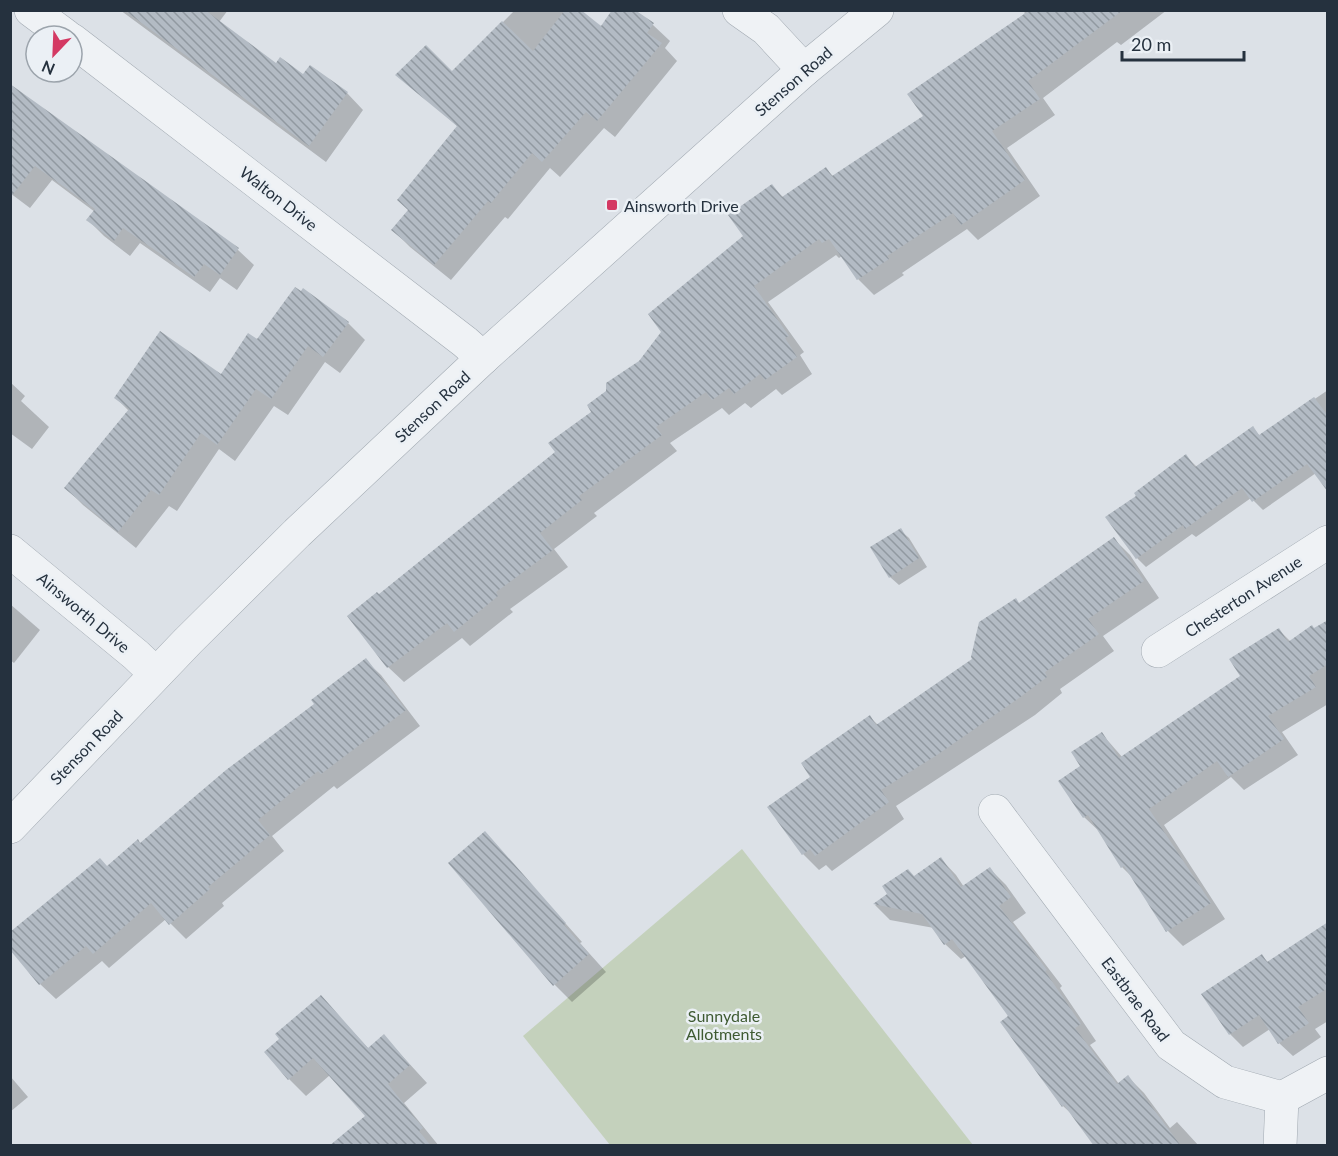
<svg xmlns="http://www.w3.org/2000/svg" width="1338" height="1156" font-family="Lato,sans-serif">
<defs>
<pattern id="building-back-hatch" width="6" height="6" patternUnits="userSpaceOnUse" patternTransform="scale(1.5)"><rect width="6" height="6" fill="#b3bbc4"/><path d="M-1 5l2 2M0 0l6 6M5-1l2 2" fill="none" stroke="#9199a1"/></pattern>
</defs>
<rect width="100%" height="100%" fill="#dce1e7"/>
<polygon fill="#c4d1bc" points="742,849 973,1145 610,1145 523,1036"/>
<g fill="#0003">
<polygon points="120,10 228,10 219,22 276,65 347,93 363,110 326,162"/>
<polygon points="515,10 579,10 602,28 653,25 670,41 665,48 677,61 615,137 604,128 560,177 550,168 508,219 505,217 451,280 410,247 393,230 410,210 458,127 427,99"/>
<polygon points="1027,10 1167,10 1121,45 1117,42 1043,98 1055,115 1007,148 1040,196 978,240 967,229 902,273 904,275 874,295 858,279 842,256 839,258 836,255 768,302 804,352 800,355 812,374 782,395 776,389 751,408 745,403 729,415 722,408 670,443 677,451 594,513 597,516 554,549 568,567 510,609 513,612 470,646 462,638 404,682 388,667 379,596 557,453 594,412 607,392 640,362 745,236 772,186 784,198 826,169 834,177 925,117 1026,15 1024,13"/>
<polygon points="10,85 238,250 254,265 237,290 220,278 210,292 140,243 130,256 104,236 88,220 95,212 52,180 30,208 10,193"/>
<polygon points="348,323 365,340 340,373 325,362 288,415 274,406 235,461 219,449 177,511 169,506 136,548 83,505 66,488 129,411 116,398 221,376 257,341"/>
<polygon points="10,382 25,396 21,401 49,427 32,449 10,433"/>
<polygon points="1328,390 1328,479 1316,473 1263,510 1251,498 1196,537 1192,534 1146,567 1137,558 1138,497 1186,456 1197,467 1253,428 1260,436"/>
<polygon points="900,530 909,538 927,567 899,585 890,577"/>
<polygon points="1114,539 1130,555 1159,598 1103,636 1114,651 1060,689 1062,693 1035,715 896,806 904,819 832,871 826,865 819,870 803,854 812,777 870,717 878,725 974,659 1020,604"/>
<polygon points="10,604 40,630 14,663 10,660"/>
<polygon points="1328,621 1328,704 1282,732 1298,755 1244,790 1231,777 1164,825 1225,919 1183,946 1168,931 1134,879 1122,867 1100,832 1084,817 1082,766 1102,734 1123,758 1242,676 1279,630 1291,642"/>
<polygon points="365,660 381,675 420,726 337,789 334,786 272,836 284,851 222,903 224,906 186,939 166,919 109,968 102,961 56,999 40,984 107,867 141,845 316,704"/>
<polygon points="485,833 582,942 580,943 606,972 572,1002 555,985 450,863"/>
<polygon points="941,859 956,875 964,887 990,869 1006,885 1026,913 1013,922 1062,986 1060,988 1096,1041 1090,1045 1119,1084 1128,1077 1144,1093 1170,1128 1177,1122 1199,1146 1096,1146 1077,1119 1063,1106 1002,1022 1011,1016 966,956 961,959 945,944 934,928 890,920 875,905"/>
<polygon points="1328,923 1328,1021 1315,1029 1321,1037 1293,1056 1279,1043 1270,1029 1243,1047 1230,1034 1262,956 1268,962"/>
<polygon points="321,997 369,1049 384,1036 427,1083 404,1103 439,1146 334,1146 367,1116 330,1075 306,1096 289,1079 282,1039"/>
<polygon points="10,1076 28,1097 10,1112"/>
</g>
<g fill="url(#building-back-hatch)">
<polygon points="124,10 205,10 276,63 280,57 303,74 310,65 348,92 309,146"/>
<polygon points="565,10 581,10 601,26 612,10 635,10 654,23 647,33 662,43 597,121 586,112 542,162 532,153 491,203 488,201 434,265 391,230 408,210 397,200 457,126 395,75 426,45 452,71 502,21 533,51"/>
<polygon points="1030,10 1123,10 1028,81 1040,99 992,131 1025,180 961,225 953,213 887,256 889,259 857,280 829,239 822,243 819,239 754,286 789,336 785,338 797,357 765,380 760,374 734,394 729,388 712,400 706,392 656,427 662,435 579,496 582,500 540,533 553,550 496,592 498,596 454,632 447,623 387,668 347,616 377,592 379,594 555,452 548,443 591,412 587,405 606,391 606,383 639,361 661,332 648,314 743,236 728,215 772,184 782,197 826,167 832,176 923,116 907,94"/>
<polygon points="10,84 239,248 220,275 204,264 194,277 123,228 114,241 86,220 95,209 35,166 10,198"/>
<polygon points="295,287 301,291 303,288 349,322 323,357 308,346 271,399 256,389 217,445 201,433 159,495 151,490 118,532 64,488 129,409 114,398 160,331 221,374 248,333 257,339"/>
<polygon points="1314,397 1328,416 1328,492 1307,464 1252,502 1242,488 1185,529 1183,525 1136,559 1105,517 1136,496 1134,493 1186,454 1195,467 1253,426 1259,435"/>
<polygon points="901,528 919,558 889,578 870,547"/>
<polygon points="1114,537 1144,581 1088,619 1099,634 1045,672 1047,677 1019,698 937,755 881,790 889,802 815,856 810,849 802,855 767,807 810,777 801,763 870,715 876,725 972,659 971,657 979,622 1016,598 1019,603"/>
<polygon points="1328,620 1328,664 1309,676 1316,687 1268,716 1284,739 1228,777 1217,761 1149,809 1211,903 1166,932 1124,866 1121,868 1088,815 1083,818 1058,781 1080,766 1071,752 1102,732 1119,758 1240,676 1229,659 1279,628 1288,642 1312,625 1314,628"/>
<polygon points="366,658 406,710 321,774 318,771 258,820 270,835 208,887 210,889 169,925 151,903 93,954 86,946 39,985 10,950 10,932 100,858 107,866 138,839 140,843 226,770 314,704 311,700"/>
<polygon points="485,831 566,923 564,925 589,954 553,986 448,863"/>
<polygon points="941,857 961,887 990,867 1011,897 999,906 1047,970 1045,971 1081,1024 1075,1028 1117,1084 1128,1075 1181,1146 1094,1146 1064,1105 1062,1107 1000,1022 1008,1016 952,939 944,945 922,914 873,904 887,894 882,886 908,869 914,876"/>
<polygon points="1328,922 1328,988 1298,1007 1309,1023 1278,1044 1259,1015 1229,1035 1201,994 1262,954 1267,962"/>
<polygon points="321,995 368,1048 384,1034 410,1065 388,1084 423,1128 419,1131 431,1146 329,1146 365,1116 313,1058 288,1080 264,1052 279,1039 275,1034"/>
</g>
<g fill="none" stroke-linecap="round" stroke-linejoin="round">
<defs>
<g id="minor">
<polyline points="31,10 66,36"/>
<polyline points="739,10 766,29 804,70"/>
<polyline points="72,40 465,342 483,358"/>
<polyline points="10,551 136,655 156,674"/>
<polyline points="1158,651 1328,542"/>
<polyline points="995,811 1171,1045 1225,1082 1282,1098 1328,1073"/>
<polyline points="10,827 188,641 297,533 483,358 804,70 877,10"/>
<polyline points="1280,1146 1282,1098"/>
</g>
</defs>
<use href="#minor" stroke="#a1a9b1" stroke-width="34"/>
<use href="#minor" stroke="#eff2f5" stroke-width="33"/>
</g>
<rect fill="#d43963" stroke="#ebf0f5" stroke-width="2" x="606" y="199" width="12" height="12" rx="3"/>
<g text-anchor="middle" dominant-baseline="central" stroke-width="5" stroke-linejoin="round" paint-order="stroke">
<g font-size="16" fill="#25313e" stroke="#ebf0f5">
<text transform="translate(793 81) rotate(-41)">Stenson Road</text>
<text transform="translate(279 198) rotate(38)">Walton Drive</text>
<text transform="translate(432 406) rotate(-43)">Stenson Road</text>
<text transform="translate(1243 596) rotate(-33)">Chesterton Avenue</text>
<text transform="translate(84 612) rotate(40)">Ainsworth Drive</text>
<text transform="translate(86 747) rotate(-46)">Stenson Road</text>
<text transform="translate(1136 999) rotate(53)">Eastbrae Road</text>
</g>
<g font-size="16" fill="#25313e" stroke="#ebf0f5" text-anchor="start">
<text x="624" y="205">Ainsworth Drive</text>
</g>
<g font-size="16" fill="#3e5a32" stroke="#ebf0f5">
<text x="724" y="1015">Sunnydale<tspan x="724" dy="18">Allotments</tspan></text>
</g>
</g>
<rect width="1338" height="1156" fill="none" stroke="#25313e" stroke-width="24"/>
<g transform="translate(54 54) rotate(203)"><circle r="28" fill="#ebf0f5" stroke="#9ca4ac" stroke-width="1.5"/>
<path d="M0-4.5L10 22L0 15L-10 22Z" fill="#d43963"/>
<text y="-9" font-size="16" font-weight="bold" text-anchor="middle" fill="#25313e">N</text>
</g>
<path d="M1122 51v9h122v-9" fill="none" stroke="#25313e" stroke-width="3"/>
<text x="1131" y="51" font-size="18" fill="#25313e" stroke="#ebf0f5" stroke-width="4.5" paint-order="stroke">20 m</text>
</svg>
